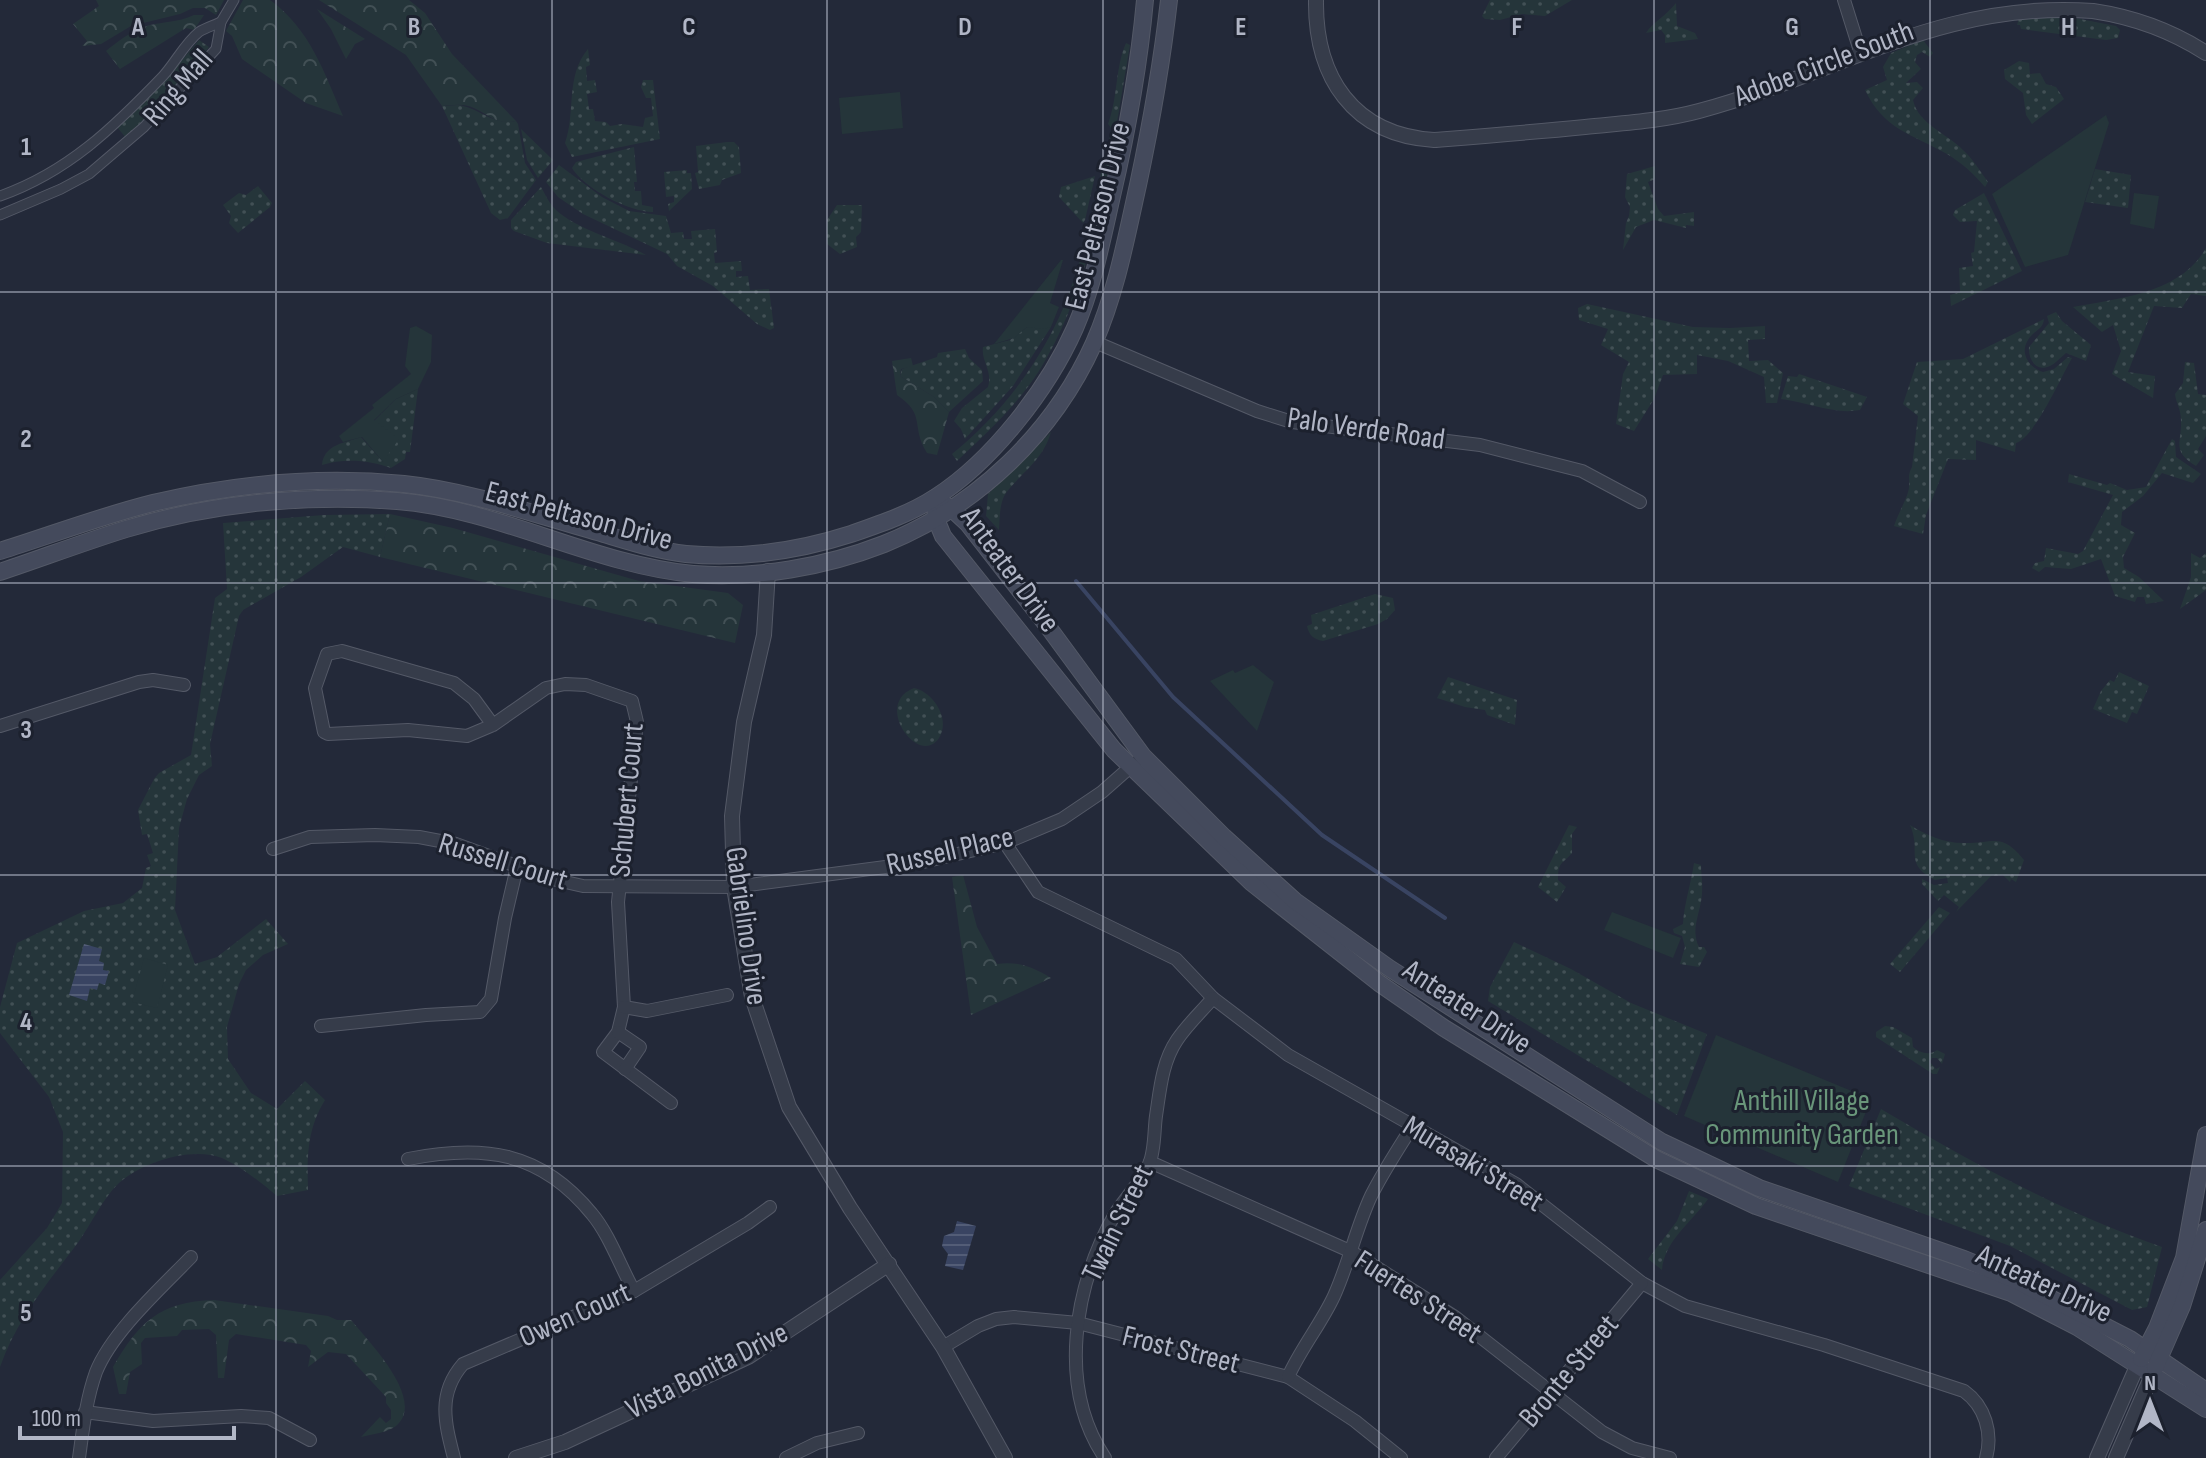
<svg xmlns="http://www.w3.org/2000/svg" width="2206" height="1458" font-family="'Sofia Sans Condensed',sans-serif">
<defs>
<pattern id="grass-dots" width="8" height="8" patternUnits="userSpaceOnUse" patternTransform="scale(2)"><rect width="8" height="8" fill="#25353a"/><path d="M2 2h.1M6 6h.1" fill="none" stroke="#425055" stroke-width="1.8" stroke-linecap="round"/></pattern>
<pattern id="forest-crowns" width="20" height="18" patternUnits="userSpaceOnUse" patternTransform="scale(2)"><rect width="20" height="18" fill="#25353a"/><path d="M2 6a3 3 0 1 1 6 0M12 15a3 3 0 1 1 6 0" fill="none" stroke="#425055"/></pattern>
<pattern id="water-rules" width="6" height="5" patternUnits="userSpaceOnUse" patternTransform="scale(2)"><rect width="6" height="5" fill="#394462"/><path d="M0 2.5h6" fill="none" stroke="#535d77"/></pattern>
</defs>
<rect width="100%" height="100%" fill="#232939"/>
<g fill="url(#grass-dots)">
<polygon points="1490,0 1572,0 1545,16 1522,14 1500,20 1485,19 1482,16"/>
<path d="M1676,3L1677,26L1695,33L1698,39L1665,43V35L1661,30L1646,33C1652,23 1667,15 1676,3Z"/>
<polygon points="2070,17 2116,26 2120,30 2118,38 2106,40 2021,29 2020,25 2017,25 2019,18"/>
<polygon points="199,40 209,47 190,71 126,138 117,127 160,86"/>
<path d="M1923,40L1933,53L1930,57L1922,52L1917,55L1915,62L1921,69L1906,83L1917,82L1923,88L1913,100C1918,124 1948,134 1963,150C1973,159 1980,171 1988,182L1985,187C1974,174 1962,163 1947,154C1912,134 1884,130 1865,90L1887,80L1883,67L1891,53Z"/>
<path d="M1126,43L1130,45C1112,149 1096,280 1039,371C1017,405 987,433 957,461L952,454C1009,408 1055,343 1076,273C1091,226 1099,177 1112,129L1108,124C1118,98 1115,68 1126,43Z"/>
<path d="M588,49L590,65L586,67L587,81L595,80L597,92L587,94L589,109H593L595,121L606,122L610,126L622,124L643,127L645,118L653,116L651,98H646L641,87L643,80H653L660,139L572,157L565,143C576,113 565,76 588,49Z"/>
<polygon points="2019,61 2029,63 2030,74 2040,73 2046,84 2056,87 2064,99 2032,124 2026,115 2023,93 2005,79 2004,70"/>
<path d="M458,105C480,108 493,126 516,121L518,124L525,163L536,180L508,218L500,220L491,213L442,106Z"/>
<polygon points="521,129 553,160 538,178 527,160"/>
<polygon points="727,142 734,142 739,147 741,173 722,180 720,185 699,189 695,173 698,172 696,146"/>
<path d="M634,147L637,182H634L635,191H641L642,205L653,207V212C629,212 585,189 572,168L576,162Z"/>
<polygon points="559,165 602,197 629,211 666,216 671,233 683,232 684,239 692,239 691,231 715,229 717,252 714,253 715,263 741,261 742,271 736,271 736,277 748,276 750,290 769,289 774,328 770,330 757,324 713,286 677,266 667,254 583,214 558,197 546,182"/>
<polygon points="1655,166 1655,179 1648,182 1658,209 1664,216 1694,212 1694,226 1686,225 1686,228 1654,220 1636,227 1623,250 1626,223 1629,216 1630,207 1625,197 1627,174"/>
<polygon points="2095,169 2131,175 2128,208 2085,202"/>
<polygon points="687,170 687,173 691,173 692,189 669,211 668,204 674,202 674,196 666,197 664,172"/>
<polygon points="1095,176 1085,220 1083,223 1059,197 1061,187"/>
<polygon points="258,186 272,203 270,207 238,233 229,223 231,216 223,205 239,193 246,195"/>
<path d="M541,187C545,194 549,203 555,209C575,229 620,240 646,255L547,243L514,231L511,228V220Z"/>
<polygon points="1984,193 2022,271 1951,306 1950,295 1960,292 1959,268 1973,266 1971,253 1974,252 1977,221 1960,222 1953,215 1955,210"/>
<polygon points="837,205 862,205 861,232 856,237 857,247 840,254 827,244 827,220"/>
<path d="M2206,248V296L2191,294L2182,308L2154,306L2128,372L2155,376L2153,398L2112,374L2121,351L2113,325L2102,332L2073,307C2119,298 2180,294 2206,248Z"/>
<polygon points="1587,304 1693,327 1730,328 1765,326 1765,339 1748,340 1749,361 1768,360 1783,373 1777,403 1766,403 1764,377 1728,361 1697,355 1697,374 1663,375 1654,399 1634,431 1616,424 1623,374 1629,362 1601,345 1608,329 1579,320 1578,308"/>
<path d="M2056,312L2062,321L2091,345L2086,361L2066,353C2061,357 2055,364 2050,366C2035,373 2028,358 2029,347L2049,323L2047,316Z"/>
<path d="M2044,319C2043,330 2034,330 2028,340C2019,354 2030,368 2043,372L2054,369L2068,357L2072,358C2061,377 2035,437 2016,443L2015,452L1976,440V460L1948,459L1926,515L1923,534L1894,526C1897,516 1909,495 1909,487C1910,478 1907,476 1912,467L1918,416L1903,404L1917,362L1963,359Z"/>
<path d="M1027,327H1051L1013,386L965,439L961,429L954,421L962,408L988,387C993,370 981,362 983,347L1010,340Z"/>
<polygon points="965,349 969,358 982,370 983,381 949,412 934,397 900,376 902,369 937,357 938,353"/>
<path d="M2185,362L2194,363L2198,394L2206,395V436L2198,449L2204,455L2196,466C2171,451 2182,442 2181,421C2181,408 2176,404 2175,394L2183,383Z"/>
<path d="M1799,374L1867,397L1860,410C1835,415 1807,402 1781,399L1788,376L1797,377Z"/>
<path d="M418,389L410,452H406L405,459L391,468C370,460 343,458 322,465C324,444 345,443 361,437L383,462L374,421L396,399Z"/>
<path d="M1051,432C1043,460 1023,471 1006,493C999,503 1000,518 999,530L986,516L988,494Z"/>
<polygon points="2172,439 2175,441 2176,457 2201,474 2193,483 2162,473 2143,496 2122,512 2121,525 2135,533 2123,557 2124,568 2139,577 2164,601 2146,604 2144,597 2137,597 2135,602 2115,596 2101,559 2071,569 2045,567 2039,572 2032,568 2035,563 2044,561 2046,548 2078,554 2083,551 2113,495 2068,482 2069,474 2107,485 2110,483 2127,490 2146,487"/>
<path d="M390,514L380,557L343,547L301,577L243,610L239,616L210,744L212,766L199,775L187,799L179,828L175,910L195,964L217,957L266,919L288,944L263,955L246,970L239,984L227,1027L228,1059L251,1093L277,1109L305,1081L325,1100C307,1129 307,1157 308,1190L277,1196C260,1182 242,1167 222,1158C192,1146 142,1162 119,1183C102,1199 89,1229 74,1248C45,1286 16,1321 0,1367V1280L47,1228L62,1203L63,1132L49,1097L0,1033V1007L17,943L84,911L123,903L142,888L146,868L151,866L147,855L153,853L147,834L142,835L138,810L154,779L159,773L191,755L215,598L227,589L223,523L324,515Z"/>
<polygon points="2191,553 2200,558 2206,553 2206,590 2180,609 2191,577"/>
<path d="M1375,594L1393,598L1395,610L1387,619L1378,624L1323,641C1313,639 1309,635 1307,626L1312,624L1311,615Z"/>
<polygon points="2119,672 2149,686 2137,714 2132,712 2127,723 2093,709 2101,691 2110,680 2114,682"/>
<polygon points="1448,677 1517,700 1515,725 1487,715 1485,710 1465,707 1437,698"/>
<path d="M914,688C933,692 951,719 939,738C919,768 872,704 914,688Z"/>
<path d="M1569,825L1577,827L1572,834V853C1562,865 1558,861 1558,880L1566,887L1557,902L1538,887Z"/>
<path d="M1910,825C1926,835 1944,843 1963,843C1993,844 2001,831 2024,860L2016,882L2011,879L2010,882L2003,875L1991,876L1956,912L1959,907L1944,895L1938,901L1922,884V879L1934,885L1948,883L1947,878L1935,880C1903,863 1922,852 1910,825Z"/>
<path d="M1694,863L1701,865C1701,874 1703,884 1702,893C1701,913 1690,928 1699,947H1704L1707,952L1699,967L1680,964L1685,947L1682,936L1674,933L1673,929L1683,924C1684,904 1691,884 1694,863Z"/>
<polygon points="1939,907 1950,913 1900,972 1890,964"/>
<polygon points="1514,942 1571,969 1631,1003 1707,1034 1677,1115 1488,1001 1490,987"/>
<path d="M1885,1026L1893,1027L1912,1038L1913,1047C1920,1053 1929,1056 1937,1050L1945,1054L1942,1064L1937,1058H1932L1930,1062L1936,1069L1940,1067L1937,1074H1933L1876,1037V1032Z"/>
<path d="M1881,1109C1971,1162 2063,1213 2162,1247L2147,1307L2132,1310L2010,1246L1849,1186Z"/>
<path d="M1689,1191L1708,1199C1692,1222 1664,1241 1662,1270L1648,1259L1677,1221Z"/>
</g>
<g fill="url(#forest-crowns)">
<polygon points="96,0 224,0 216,15 205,8 193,8 180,14 131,26 101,44 82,46 87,41 73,24 99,6"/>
<path d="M243,0H270C310,29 324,72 343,116L306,103L242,59L232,36L226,31Z"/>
<path d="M319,0H409L425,13L452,54L516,121C497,125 491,116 474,108C464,103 453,105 442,106L406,55Z"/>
<polygon points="317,9 365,39 355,44 346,59 331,29"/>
<path d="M194,15H204L194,30L186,28L120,69L106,51C117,42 130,32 144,27C161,21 178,23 194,15Z"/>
<path d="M911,358L913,366L901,369L900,376L934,397L949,412L937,455L927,453C910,426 927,415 897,395L892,361Z"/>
<polygon points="390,514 453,528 639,581 728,593 743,605 735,643 380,557"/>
<path d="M963,875L977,927L997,964C1018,961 1033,967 1051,978L971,1015L952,877Z"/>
<path d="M214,1300L328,1316L337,1320H351C368,1341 427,1400 396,1426C387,1433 372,1434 361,1437L380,1417L386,1423L391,1419V1410L386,1403V1397L346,1354L328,1352L308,1367L311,1351L306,1345L236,1334L229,1340L224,1378H218L216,1335L209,1329L182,1330L177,1336L145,1338L141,1343L142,1364L130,1372L126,1394H119L113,1367C139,1322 159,1302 214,1300Z"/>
</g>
<g fill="#25353a">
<polygon points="900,92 903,128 842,134 839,98"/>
<polygon points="2106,115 2109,123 2068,255 2025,267 1992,194"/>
<polygon points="2134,193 2159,196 2154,229 2130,224"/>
<polygon points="1061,260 1063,260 1050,303 1059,307 1051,327 1043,329 1027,327 1014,338 994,344"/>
<polygon points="416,326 432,335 431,362 418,389 396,399 374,420 399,439 383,462 362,437 343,442 339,436 374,408 372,405 411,374 405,366 410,328"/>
<polygon points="1253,665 1274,682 1257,731 1210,681 1233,670 1235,673"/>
<polygon points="1612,912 1681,938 1673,958 1604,930"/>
<polygon points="144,958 168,965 157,1008 132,1002"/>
<polygon points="1716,1035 1871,1099 1838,1182 1684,1116"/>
</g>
<g fill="url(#water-rules)">
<polygon points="84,944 102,949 99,961 104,963 103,970 109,971 105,985 99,983 97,990 90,988 87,1001 69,995"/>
<polygon points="957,1221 976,1226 963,1270 945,1266 948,1254 942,1246 944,1236 954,1232"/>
</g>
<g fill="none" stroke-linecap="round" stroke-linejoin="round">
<polyline stroke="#394462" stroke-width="4" points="1076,581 1173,697 1322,835 1445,918"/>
<defs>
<g id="pedestrian">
<path d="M0,196C68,172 114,127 163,76C175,63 185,43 199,32C205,28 215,25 221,22"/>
<polyline points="0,215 61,189 89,174 144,127 216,49 221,22 234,0"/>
</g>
<g id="minor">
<polyline points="1844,0 1860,51"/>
<polyline points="1095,342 1257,411 1292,422 1480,445 1582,471 1640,502"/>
<polyline points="493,725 474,699 454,683 342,651 327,654 315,688 324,732 328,734 408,730 467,736 493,725 546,688 565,684 586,685 632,701 637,722 618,902 624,1007 618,1032 603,1052 671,1103"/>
<polyline points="0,726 139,682 153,680 184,685"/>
<path d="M1005,843L1038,892L1176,959L1213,998L1288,1055L1516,1184L1642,1283L1685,1306L1824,1345L1964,1391C1985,1406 1993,1433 1986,1458"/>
<polyline points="273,849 310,837 375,835 419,837 456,844 552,879 583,886 734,887 923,862 1005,843 1062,819 1102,792 1136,762"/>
<polyline points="624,1007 647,1011 727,995"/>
<polyline points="321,1026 426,1015 480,1012 491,999 505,918 517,867"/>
<polyline points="618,1032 640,1047 625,1069"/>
<path d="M408,1159C483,1144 541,1151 592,1214C609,1234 621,1268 634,1291"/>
<polyline points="1150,1162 1352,1252 1455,1317 1602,1432 1632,1448 1670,1458"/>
<polyline points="943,1347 978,1326 996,1319 1014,1317 1078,1323 1288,1377 1355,1421 1401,1458"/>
<path d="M1288,1377C1301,1348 1321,1324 1334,1296C1349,1263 1356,1228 1371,1196C1383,1172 1398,1149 1412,1127"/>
<polyline points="85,1412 153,1421 241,1416 269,1418 310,1440"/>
<path d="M79,1458C83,1429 86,1400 96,1372C112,1332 161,1288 191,1257"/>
<path d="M454,1458C445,1423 437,1394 463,1364L634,1291L748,1223L770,1207"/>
<polyline points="786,1458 817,1443 858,1433"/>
<path d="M1105,1458C1057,1387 1074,1285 1115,1214C1126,1197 1141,1182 1149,1164C1155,1151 1154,1130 1156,1116C1160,1090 1162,1062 1177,1040C1187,1025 1201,1012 1213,998"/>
<polyline points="1496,1458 1642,1283"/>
</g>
<g id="tertiary">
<path d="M1316,0C1315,77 1353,135 1434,140C1484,136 1535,132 1585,127C1623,123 1662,121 1699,111C1837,74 1942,0 2093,11C2133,17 2172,31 2206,53"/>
<polyline points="768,571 764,635 744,722 732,816 734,887 752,997 789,1107 850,1208 943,1347 1005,1458"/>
<polyline points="516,1458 565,1442 748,1357 889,1264"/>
<polyline points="2097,1458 2138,1364"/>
<polyline points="2116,1458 2153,1373"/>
</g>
<g id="secondary">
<polyline points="935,498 936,519 943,536 1114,750 1252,883 1379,983 1444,1028 1656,1159 1756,1206 2011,1293 2077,1327 2206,1409"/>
<polyline points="935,498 953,510 968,524 1046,624 1143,756 1224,837 1295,901 1389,968 1662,1142 1759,1188 1964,1259 2015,1280 2130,1339 2206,1391"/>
<path d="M0,551C51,535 101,516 153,503C234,484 321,476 404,484C471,491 539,516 604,534C631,542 658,551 686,554C742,559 798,551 851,534C880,524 910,514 936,497C992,461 1048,389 1075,328C1093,287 1102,240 1112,196C1127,132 1139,66 1145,0"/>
<path d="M0,572C42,558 84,542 126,529C212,503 307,494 397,501C499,509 591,564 693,574C756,579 825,567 884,544C976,507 1053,434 1094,343C1116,293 1126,239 1138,185C1151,124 1162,62 1169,0"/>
<polyline points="2141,1359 2157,1328 2184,1258 2206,1135"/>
<polyline points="2155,1368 2182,1306 2206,1230"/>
</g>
</defs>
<use href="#pedestrian" stroke="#545967" stroke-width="11"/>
<use href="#minor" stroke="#545967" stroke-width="14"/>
<use href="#tertiary" stroke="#545967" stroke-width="16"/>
<use href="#secondary" stroke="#545967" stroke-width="18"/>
<use href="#pedestrian" stroke="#363c4a" stroke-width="9"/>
<use href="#minor" stroke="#363c4a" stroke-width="12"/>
<use href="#tertiary" stroke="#363c4a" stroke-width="14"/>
<use href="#secondary" stroke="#444a5c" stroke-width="16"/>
</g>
<path fill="none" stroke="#b1b6c6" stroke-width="2" stroke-opacity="0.55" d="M276,0V1458M552,0V1458M827,0V1458M1103,0V1458M1379,0V1458M1654,0V1458M1930,0V1458M0,292H2206M0,583H2206M0,875H2206M0,1166H2206"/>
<g text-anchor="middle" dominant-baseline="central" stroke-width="6" stroke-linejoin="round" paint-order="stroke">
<g font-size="30" fill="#b1b6c6" stroke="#1c212e">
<text transform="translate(1824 64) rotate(-21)">Adobe Circle South</text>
<text transform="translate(178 88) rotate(-49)">Ring Mall</text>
<text transform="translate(1098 216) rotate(-76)">East Peltason Drive</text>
<text transform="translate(1366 429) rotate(8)">Palo Verde Road</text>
<text transform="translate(579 516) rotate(15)">East Peltason Drive</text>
<text transform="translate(1010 570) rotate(54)">Anteater Drive</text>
<text transform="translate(627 800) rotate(-85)">Schubert Court</text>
<text transform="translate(950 851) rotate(-13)">Russell Place</text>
<text transform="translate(503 862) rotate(17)">Russell Court</text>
<text transform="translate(746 926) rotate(82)">Gabrielino Drive</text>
<text transform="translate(1467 1007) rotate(33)">Anteater Drive</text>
<text transform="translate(1473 1164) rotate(31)">Murasaki Street</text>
<text transform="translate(1118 1223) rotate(-64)">Twain Street</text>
<text transform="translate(2044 1284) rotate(25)">Anteater Drive</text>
<text transform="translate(1418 1297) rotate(33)">Fuertes Street</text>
<text transform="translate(575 1315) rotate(-24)">Owen Court</text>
<text transform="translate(1181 1350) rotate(14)">Frost Street</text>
<text transform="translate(707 1371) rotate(-27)">Vista Bonita Drive</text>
<text transform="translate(1569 1371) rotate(-50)">Bronte Street</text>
</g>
<g font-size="30" fill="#69967a" stroke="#1c212e">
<text x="1802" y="1101">Anthill Village<tspan x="1802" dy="34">Community Garden</tspan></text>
</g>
</g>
<g font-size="26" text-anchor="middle" font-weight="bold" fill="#b1b6c6" stroke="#1c212e" stroke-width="6" stroke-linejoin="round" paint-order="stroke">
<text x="138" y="35">A</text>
<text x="414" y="35">B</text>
<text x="689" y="35">C</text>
<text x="965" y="35">D</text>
<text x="1241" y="35">E</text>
<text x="1517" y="35">F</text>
<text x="1792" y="35">G</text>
<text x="2068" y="35">H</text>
<text x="26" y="155">1</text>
<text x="26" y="447">2</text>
<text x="26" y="738">3</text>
<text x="26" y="1030">4</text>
<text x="26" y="1321">5</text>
</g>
<g transform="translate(2150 1402)" stroke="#1c212e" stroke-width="6" paint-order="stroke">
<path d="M0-6L14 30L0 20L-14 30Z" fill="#b1b6c6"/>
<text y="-12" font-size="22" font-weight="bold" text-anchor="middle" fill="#b1b6c6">N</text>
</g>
<path d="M20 1426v12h214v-12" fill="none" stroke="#b1b6c6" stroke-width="4"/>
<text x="32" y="1426" font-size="24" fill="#b1b6c6" stroke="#1c212e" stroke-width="6" paint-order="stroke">100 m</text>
</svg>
